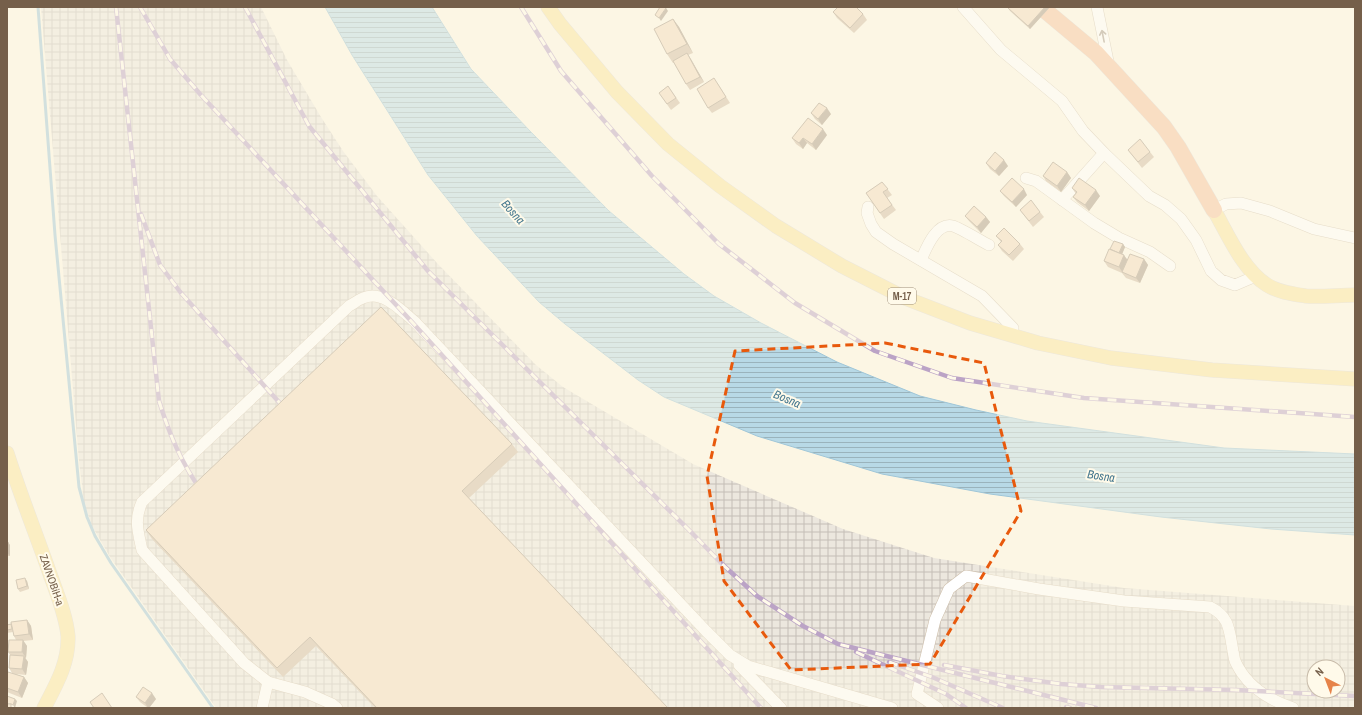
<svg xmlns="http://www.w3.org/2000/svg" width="1362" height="715" font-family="'Archivo Narrow',sans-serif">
<defs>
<pattern id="industrial-grid" width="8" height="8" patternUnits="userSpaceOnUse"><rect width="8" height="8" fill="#ece7de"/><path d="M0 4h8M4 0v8" fill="none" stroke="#c4beb6"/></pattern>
<pattern id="water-rules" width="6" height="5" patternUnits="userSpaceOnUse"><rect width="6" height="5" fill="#b8d9e6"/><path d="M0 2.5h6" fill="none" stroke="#9ab3bc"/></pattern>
</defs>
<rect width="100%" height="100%" fill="#fcf6e4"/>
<path fill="url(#industrial-grid)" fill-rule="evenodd" d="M41,7H261L287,60L321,117L343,151L377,196L437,263L536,365L563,387L693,464L843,529L934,558L1124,588L1355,606V708H216L110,557L92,526L84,503L79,461ZM1314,667H1338V691H1314Z"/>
<polygon fill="url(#water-rules)" stroke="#9fc6d8" points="325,7 432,7 471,69 530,131 609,211 684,274 714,296 761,323 837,362 920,396 976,410 1027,421 1224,448 1355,454 1355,535 1271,529 1161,517 990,494 882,474 757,436 664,397 638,380 565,324 539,302 477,236 428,175 352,55"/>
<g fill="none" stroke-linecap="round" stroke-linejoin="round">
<polyline stroke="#9fc6d8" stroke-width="3" points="38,7 55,235 79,487 87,517 95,536 111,563 213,708"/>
<defs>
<g id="minor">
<polyline points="963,7 1001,50 1062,101 1083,131 1104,153 1149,196 1165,205 1181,219 1196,240 1211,271 1221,280 1235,285 1256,276"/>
<polyline points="1097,7 1109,66"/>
<polyline points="1026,178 1036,181 1094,223 1119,238 1150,252 1170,266"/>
<polyline points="1062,200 1104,153"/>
<polyline points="868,207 867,213 871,224 876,232 893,244 982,296 1013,328 1011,335"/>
<polyline points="1214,210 1226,204 1241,203 1270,211 1314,229 1355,238"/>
<path d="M921,260C926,249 936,222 953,226C960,228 981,241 989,245"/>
<polyline points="7,650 9,655 7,672"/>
<polyline points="739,665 781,708"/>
<polyline points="262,708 268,682"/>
<path d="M337,708L332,704L305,692L268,682L244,663L142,550C138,531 134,520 142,502L349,306C353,304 358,300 363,298C382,289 402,311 415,322L706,631L730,655L748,666L892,708"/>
<path d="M938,708L917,694L935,620L949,589L966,576L1039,589L1124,601L1210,607C1230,617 1229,630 1233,651C1234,655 1234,660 1236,663C1247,686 1269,700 1293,708"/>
</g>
<g id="major">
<polyline points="548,7 560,24 617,92 668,144 720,186 776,226 842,266 905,298 970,323 1011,335 1038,343 1111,358 1212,370 1355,379"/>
<path d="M1214,210C1228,235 1243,270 1267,285C1278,292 1293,294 1306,296C1322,297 1339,295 1355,295"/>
<path d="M7,453C20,494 36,534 50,574C57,594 66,615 68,636C69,663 56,685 44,708"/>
</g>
<polyline id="highway" points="1041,7 1096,53 1164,127 1178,147 1214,210"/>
</defs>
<use href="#minor" stroke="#cebfab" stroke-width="12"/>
<use href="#major" stroke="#dbd5d0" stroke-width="15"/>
<use href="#highway" stroke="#dbd5d0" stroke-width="17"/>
<use href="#minor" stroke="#fff" stroke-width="11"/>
<use href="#major" stroke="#fbe59c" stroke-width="14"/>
<use href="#highway" stroke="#f6c09b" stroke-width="16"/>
<defs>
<g id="rail">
<path d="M116,7L159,401C170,436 181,462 202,492"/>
<polyline points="140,7 170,59 200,94 412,322 761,708"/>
<polyline points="245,7 309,126 428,271 692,533 722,564 757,596 803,626 838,644 1096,708"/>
<polyline points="521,7 561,71 652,176 719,244 795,303 875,351 952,378 1084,398 1355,417"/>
<polyline points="141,214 160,265 181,293 287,411"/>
<polyline points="856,652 946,694 966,708"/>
<polyline points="889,662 932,677 1003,708"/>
<polyline points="944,665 1002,676 1061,684 1101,687 1236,690 1355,696"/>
<polyline points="1066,707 1070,708"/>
</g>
</defs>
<use href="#rail" stroke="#bba3c6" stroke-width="4.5"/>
<use href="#rail" stroke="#fffaea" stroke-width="3" stroke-dasharray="9" stroke-linecap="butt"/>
</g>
<g fill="#d0bba2">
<polygon points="1050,7 1030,29 1010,11 1008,8"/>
<polygon points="833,12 863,14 867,20 854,33 837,18"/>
<polygon points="673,19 679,27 693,53 688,55 704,82 690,90 686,84 674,63 673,63 667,54"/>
<polygon points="718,84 730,103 712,113 708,108"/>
<polygon points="668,86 680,103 671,110 659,93"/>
<polygon points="811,113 831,114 822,125 815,119"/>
<polygon points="827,135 816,150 807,143 803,149 796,144 792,138"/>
<polygon points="1128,150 1150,152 1154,157 1142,168"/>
<polygon points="986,163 1008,166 999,176 990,169"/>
<polygon points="1067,172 1071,178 1061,192 1046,181 1043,176"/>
<polygon points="882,182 892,195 887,198 896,210 884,219 866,193"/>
<polygon points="1072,188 1100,196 1089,211 1077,202 1073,197 1076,194"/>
<polygon points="1000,191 1027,195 1016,207 1004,196"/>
<polygon points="1020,210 1040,212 1044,217 1033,227"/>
<polygon points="965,216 986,217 990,222 981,233 969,221"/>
<polygon points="996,236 1020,244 1024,249 1013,261 1002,251 998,245 1001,242"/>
<polygon points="1123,244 1125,247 1122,254 1127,259 1144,259 1148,265 1140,283 1126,278 1122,273 1108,267 1104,261 1110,249"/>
<polygon points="512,444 518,452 469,498 668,708 375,708 316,646 283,677 152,539 146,530"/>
<polygon points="7,543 10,545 10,556 7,556"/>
<polygon points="27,581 29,589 20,592 18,589"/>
<polygon points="27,620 31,626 33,640 23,641 27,646 26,658 25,658 28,662 26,675 16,674 24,677 28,683 22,698 7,692 7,675 12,673 9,668 10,655 8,652 16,640 14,636 13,632 7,633 7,625"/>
<polygon points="136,697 156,699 149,708 148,708 140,702"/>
</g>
<g fill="#a99884">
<polygon points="1045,7 1050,7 1030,29 1028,26"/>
<polygon points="666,8 668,11 661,21 659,18"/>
<polygon points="673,19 679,27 693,53 687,44"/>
<polygon points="687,53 691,59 704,82 700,77"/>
<polygon points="827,108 831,114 822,125 818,119"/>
<polygon points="823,129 827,135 816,150 812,144"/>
<polygon points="803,138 807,143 803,149 799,143"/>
<polygon points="1004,160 1008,166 999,176 995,171"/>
<polygon points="1067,172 1071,178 1061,192 1057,186"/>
<polygon points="1024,189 1027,195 1016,207 1012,202"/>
<polygon points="1096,190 1100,196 1089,211 1085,205"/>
<polygon points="986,217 990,222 981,233 977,227"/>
<polygon points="1123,244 1125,247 1121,257 1119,254"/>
<polygon points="1124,255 1128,261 1123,273 1119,267"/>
<polygon points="1144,259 1148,265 1140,283 1136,278"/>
<polygon points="8,542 10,545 10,556 8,554"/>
<polygon points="25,578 27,581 29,589 27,586"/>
<polygon points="27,620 31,626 33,640 29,634"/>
<polygon points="23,640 27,646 26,658 22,652"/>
<polygon points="24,656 28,662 26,675 22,669"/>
<polygon points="24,677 28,683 22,698 18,692"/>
<polygon points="152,693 156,699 149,708 148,708 145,703"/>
<polygon points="15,699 17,701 15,708 13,705"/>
</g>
<g fill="#f2d9bc" stroke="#a99884">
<polygon points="660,7 664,7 666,8 659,18 655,15"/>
<polygon points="838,7 856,7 863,14 850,28 833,12"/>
<polygon points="1009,7 1045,7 1028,26 1008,8"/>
<polygon points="673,19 687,44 667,54 654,29"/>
<polygon points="687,53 700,77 686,84 673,61"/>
<polygon points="714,78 726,97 708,108 697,89"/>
<polygon points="668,86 676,98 667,104 659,93"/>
<polygon points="819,103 827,108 818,119 811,113"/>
<polygon points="808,118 823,129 812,144 803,138 799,143 792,138"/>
<polygon points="1140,139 1150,152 1138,162 1128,150"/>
<polygon points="995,152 1004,160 995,171 986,163"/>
<polygon points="1053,162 1067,172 1057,186 1043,176"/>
<polygon points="1012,178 1024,189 1012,202 1000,191"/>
<polygon points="1079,178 1096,190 1085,205 1073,197 1077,192 1072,188"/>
<polygon points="882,182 888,189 883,192 892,205 880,213 866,193"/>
<polygon points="1031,200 1040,212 1029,221 1020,210"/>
<polygon points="974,206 986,217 977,227 965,216"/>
<polygon points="1004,228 1020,244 1009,255 998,245 1002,241 996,236"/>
<polygon points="1114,241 1123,244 1119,253 1110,249"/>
<polygon points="1109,249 1124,255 1119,267 1104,261"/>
<polygon points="1130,254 1144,259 1136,278 1122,272"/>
<polygon points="381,307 512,444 462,491 668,708 377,708 310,637 277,668 146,530"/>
<polygon points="8,542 8,554 7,554 7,543"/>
<polygon points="25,578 27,586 18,589 16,580"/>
<polygon points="27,620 29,634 14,636 11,622"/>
<polygon points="11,624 12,629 7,630 7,625"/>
<polygon points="9,640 23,640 22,652 8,652"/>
<polygon points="10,655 24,656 22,669 9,668"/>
<polygon points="8,672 24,677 18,692 7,688 7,675"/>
<polygon points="143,687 152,693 145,703 136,697"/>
<polygon points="102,693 112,708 94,708 90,702"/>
<polygon points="7,696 15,699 13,705 11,704 7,704"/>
<rect x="7" y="704" width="4" height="4"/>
</g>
<defs><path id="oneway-shaft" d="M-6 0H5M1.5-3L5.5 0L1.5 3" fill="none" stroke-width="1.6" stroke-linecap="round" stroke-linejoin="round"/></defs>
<use stroke="#a59789" href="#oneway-shaft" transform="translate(1103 36) rotate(-101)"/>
<path d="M0 0H1362V715H0ZM885,343L984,363L1021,511L930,664L791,670L724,581L707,476L735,351Z" fill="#fcf6e4" fill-opacity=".55" fill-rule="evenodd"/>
<path fill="none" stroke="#e8590c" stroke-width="3" stroke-dasharray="8 5" stroke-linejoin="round" d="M885,343L984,363L1021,511L930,664L791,670L724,581L707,476L735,351Z"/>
<g text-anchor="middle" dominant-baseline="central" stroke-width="4" stroke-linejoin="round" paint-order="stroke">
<rect fill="#fffaea" stroke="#9e8e7a" stroke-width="1" x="888" y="288" width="28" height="16" rx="3"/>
<g font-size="10" font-weight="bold" fill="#755f4a">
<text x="902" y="296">M-17</text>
</g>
<g font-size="11" fill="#755f4a" stroke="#fffaea">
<text transform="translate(52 580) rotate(71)">ZAVNOBiH-a</text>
</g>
<g font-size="12" font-style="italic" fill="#46788f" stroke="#fffaea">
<text transform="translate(513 212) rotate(48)">Bosna</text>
<text transform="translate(787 399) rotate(23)">Bosna</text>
<text transform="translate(1101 476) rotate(8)">Bosna</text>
</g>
</g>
<rect width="1362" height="715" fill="none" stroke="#755f4a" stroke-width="16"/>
<g transform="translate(1326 679) rotate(318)"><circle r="19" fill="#fffaea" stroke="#c8bcaa"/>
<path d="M0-3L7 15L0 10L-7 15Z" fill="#e68349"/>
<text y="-6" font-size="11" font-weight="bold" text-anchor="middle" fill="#755f4a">N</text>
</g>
</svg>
